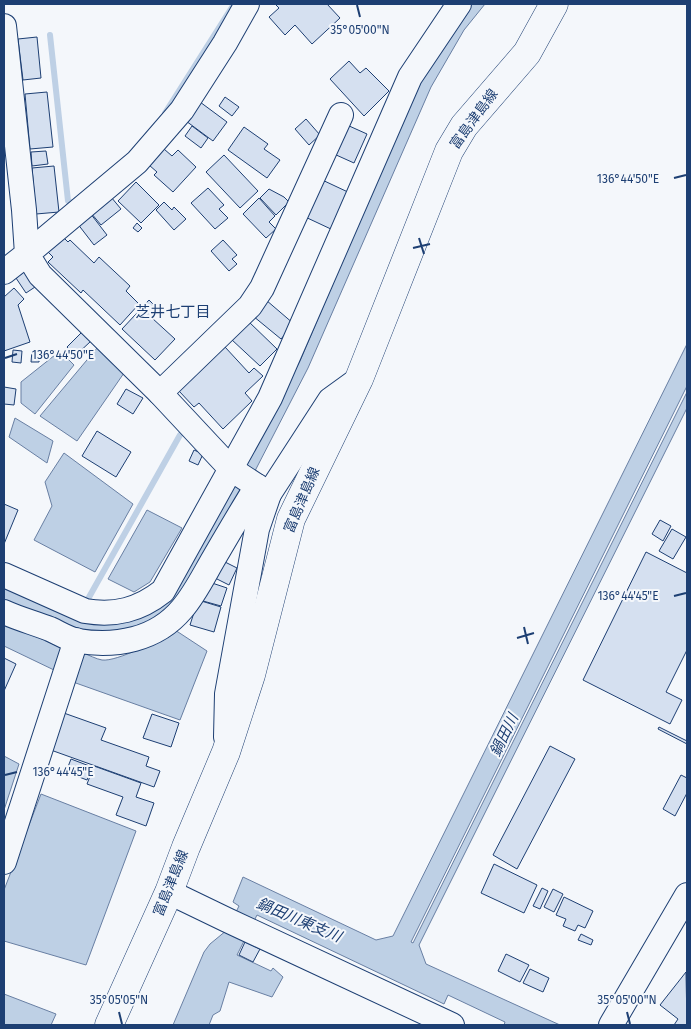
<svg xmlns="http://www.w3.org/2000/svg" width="691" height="1029" font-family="'Fira Sans','Noto Sans JP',sans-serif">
<rect width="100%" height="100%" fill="#f4f7fb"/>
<g fill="#bed0e5" stroke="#687fa3">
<polygon points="470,4 485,4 464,30 431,87 308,368 239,502 194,583 143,632 94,636 4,604 4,588 143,615 271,415 300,361 407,109 424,72"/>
<polygon points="687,344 687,386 411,942 413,943 687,392 687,408 419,945 426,964 560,1025 504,1025 505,1022 448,995 444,1004 257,915 237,955 271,971 273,968 283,977 272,997 229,982 220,1011 213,1015 209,1025 173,1025 204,952 210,944 227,930 239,906 233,902 243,877 376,940 393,936"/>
<polygon points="97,348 124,373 77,441 40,416"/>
<polygon points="60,351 74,365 35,414 21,403 21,382"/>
<polygon points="15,418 53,441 47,463 9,437"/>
<polygon points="64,453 133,504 95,572 34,540 52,506 45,482"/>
<polygon points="147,510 182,528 150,582 134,592 108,579"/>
<polygon points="4,621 61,648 54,670 4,646"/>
<path d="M175,630L207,651L180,720L73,682L83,653C89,655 96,659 102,660C117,662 161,639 175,630Z"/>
<polygon points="4,756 19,764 4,810"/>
<polygon points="41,794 136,831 86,965 4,941 4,890"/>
<polygon points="4,994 56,1014 51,1025 4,1025"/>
</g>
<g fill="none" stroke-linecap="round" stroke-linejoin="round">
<g stroke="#bed0e5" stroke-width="6">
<polyline points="50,35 68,201 73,203 76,200"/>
<polyline points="165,113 234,4"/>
<polyline points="88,599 180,435"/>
</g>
</g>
<g fill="#d5e0f0" stroke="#1d3f73">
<polygon points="275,4 327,4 340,18 312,44 295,25 285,35 269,17 279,8"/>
<polygon points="37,37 41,78 23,80 18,39"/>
<polygon points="349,61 360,73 366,68 389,91 364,116 330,79"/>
<polygon points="47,92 53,147 30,149 25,94"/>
<polygon points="225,97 239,107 232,116 219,106"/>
<polygon points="200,102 227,122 213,141 186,121"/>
<polygon points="306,119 320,135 309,145 295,129"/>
<polygon points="347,125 367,134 354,163 334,154"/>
<polygon points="192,126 208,138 201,148 185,136"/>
<polygon points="244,127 268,144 264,149 280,160 267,178 228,150"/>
<polygon points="164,149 172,156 178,150 196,167 173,192 154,175 157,172 149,165"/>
<polygon points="46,151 48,164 32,166 31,152"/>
<polygon points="224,155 258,191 240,208 206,172"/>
<polygon points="54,166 59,212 36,214 32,168"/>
<polygon points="318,178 350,193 333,230 301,215"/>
<polygon points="136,182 159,205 141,223 118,201"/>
<polygon points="208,188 224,205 219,209 228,218 215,229 191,203"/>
<polygon points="269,189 284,197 289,202 276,215 260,198"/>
<polygon points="111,197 121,209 101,225 91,213"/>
<polygon points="259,198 275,216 269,222 276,229 266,238 243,214"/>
<polygon points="164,202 172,210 174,207 186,219 174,230 156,210"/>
<polygon points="90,213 107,235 94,245 77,223"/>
<polygon points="137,223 142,228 138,232 133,228"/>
<polygon points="62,236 68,242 70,240 94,263 99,257 130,286 126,291 139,304 120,325 83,290 81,293 48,262 53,257 48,252"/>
<polygon points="223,240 237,255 232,259 237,264 229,271 211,251"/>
<polygon points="24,272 35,287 26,293 16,278"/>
<polygon points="14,288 24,299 18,305 30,342 4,351 4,297"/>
<polygon points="149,300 159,310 152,318 175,339 155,360 122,329"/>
<polygon points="266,300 294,324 281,339 253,316"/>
<polygon points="248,321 277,349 260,366 231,339"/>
<polygon points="82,332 91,341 75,356 67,347"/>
<polygon points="225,347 249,373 254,368 263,376 245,393 252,401 223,429 199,403 194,407 179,391"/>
<polygon points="13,350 22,351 21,363 12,362"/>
<polygon points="32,351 40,352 39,362 31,362"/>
<polygon points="4,387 16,389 14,405 4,404"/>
<polygon points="126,389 143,398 133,414 117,404"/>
<polygon points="97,431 131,452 116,477 82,456"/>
<polygon points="194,450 203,454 198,465 189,461"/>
<polygon points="4,504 18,510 4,544"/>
<polygon points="660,520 671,526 663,541 652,534"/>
<polygon points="672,529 686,537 673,559 659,551"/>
<polygon points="646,552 687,573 687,650 666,692 682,700 670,724 583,680"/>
<polygon points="221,560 237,568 229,585 213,577"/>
<polygon points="209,582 227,588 221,606 203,601"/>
<polygon points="198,600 221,607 214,632 190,625"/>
<polygon points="4,658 16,664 4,691"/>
<polygon points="61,712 106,728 101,740 149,757 146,766 160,771 154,787 48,749"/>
<polygon points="152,714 179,723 171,747 143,738"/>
<polygon points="659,727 687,741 687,744 658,729"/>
<polygon points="550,746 575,759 517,869 493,855"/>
<polygon points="71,759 92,767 87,780 66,772"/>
<polygon points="94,766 141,783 136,797 154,803 146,826 116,815 123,797 87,784"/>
<polygon points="681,775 687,778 687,793 675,816 663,809"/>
<polygon points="494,864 537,885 524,913 481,893"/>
<polygon points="542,888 548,891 540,909 533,906"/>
<polygon points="553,889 563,894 554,912 544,907"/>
<polygon points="564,897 593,911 585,928 578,925 575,931 563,926 566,919 556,915"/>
<polygon points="581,934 593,940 591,945 578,940"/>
<polygon points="245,942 260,949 253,962 239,955"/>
<polygon points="506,954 529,965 520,982 498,971"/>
<polygon points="530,969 549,978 543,992 523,983"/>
<polygon points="686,972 687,1025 674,1025 678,1019 660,1005"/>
</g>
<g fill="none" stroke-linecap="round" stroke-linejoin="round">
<defs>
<g id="minor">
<polyline points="247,4 225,43 182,110 137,162 27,254 40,275 160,393 231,469 269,494 330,400 359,379"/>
<polyline points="4,26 24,210 27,254 4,272"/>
<polyline points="160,393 250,306 262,288 341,115"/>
<path d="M4,575L85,611C115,616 139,610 163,591L270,398L410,77L459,4"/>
<path d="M4,612C19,619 35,623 50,629C59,633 68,639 78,641C116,647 156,640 182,609C195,594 204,575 214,558C228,534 242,510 257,486"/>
<polyline points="226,737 227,694 257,529 269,494"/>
<polyline points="4,862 76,640"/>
<polyline points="169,892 227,920 452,1025"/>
<polyline points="611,1025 687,895"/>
</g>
<polyline id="major" points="109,1025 169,892 186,847 226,752 251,675 291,519 359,379 449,151 464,126 527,53 554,4"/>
</defs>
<use href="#minor" stroke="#1d3f73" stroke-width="26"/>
<use href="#major" stroke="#1d3f73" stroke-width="29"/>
<use href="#minor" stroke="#f4f7fb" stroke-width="24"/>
<use href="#major" stroke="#f4f7fb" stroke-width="28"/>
</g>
<path fill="none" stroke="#1d3f73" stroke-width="2" d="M357,5L360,17M674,178L686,175M419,238L424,254M413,248L430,244M5,358L17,354M674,596L686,593M524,627L528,644M517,638L534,633M5,775L17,772M119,1012L122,1024M627,1012L630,1024"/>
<g text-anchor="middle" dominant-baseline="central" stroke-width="4" stroke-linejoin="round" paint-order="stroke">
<g font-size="14" fill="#1d3f73" stroke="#f4f7fb">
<text transform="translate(474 119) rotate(-54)">富島津島線</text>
<text transform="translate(302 500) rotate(-67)">富島津島線</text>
<text transform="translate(171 883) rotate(-68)">富島津島線</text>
</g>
<g font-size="15" fill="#1d3f73" stroke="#f4f7fb">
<text x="173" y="312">芝井七丁目</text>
</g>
<g font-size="15" font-style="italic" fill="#1d3f73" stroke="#f4f7fb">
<text transform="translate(504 735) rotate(-64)">鍋田川</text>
<text transform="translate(299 920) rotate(23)">鍋田川東支川</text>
</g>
</g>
<g font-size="12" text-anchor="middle" fill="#1d3f73" stroke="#f4f7fb" stroke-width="4" stroke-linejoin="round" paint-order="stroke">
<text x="360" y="34">35°05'00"N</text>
<text x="628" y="183">136°44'50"E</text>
<text x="63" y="359">136°44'50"E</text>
<text x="628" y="600">136°44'45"E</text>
<text x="63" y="776">136°44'45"E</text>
<text x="119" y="1004">35°05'05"N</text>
<text x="627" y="1004">35°05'00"N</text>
</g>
<rect width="691" height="1029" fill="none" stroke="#1d3f73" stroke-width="10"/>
</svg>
